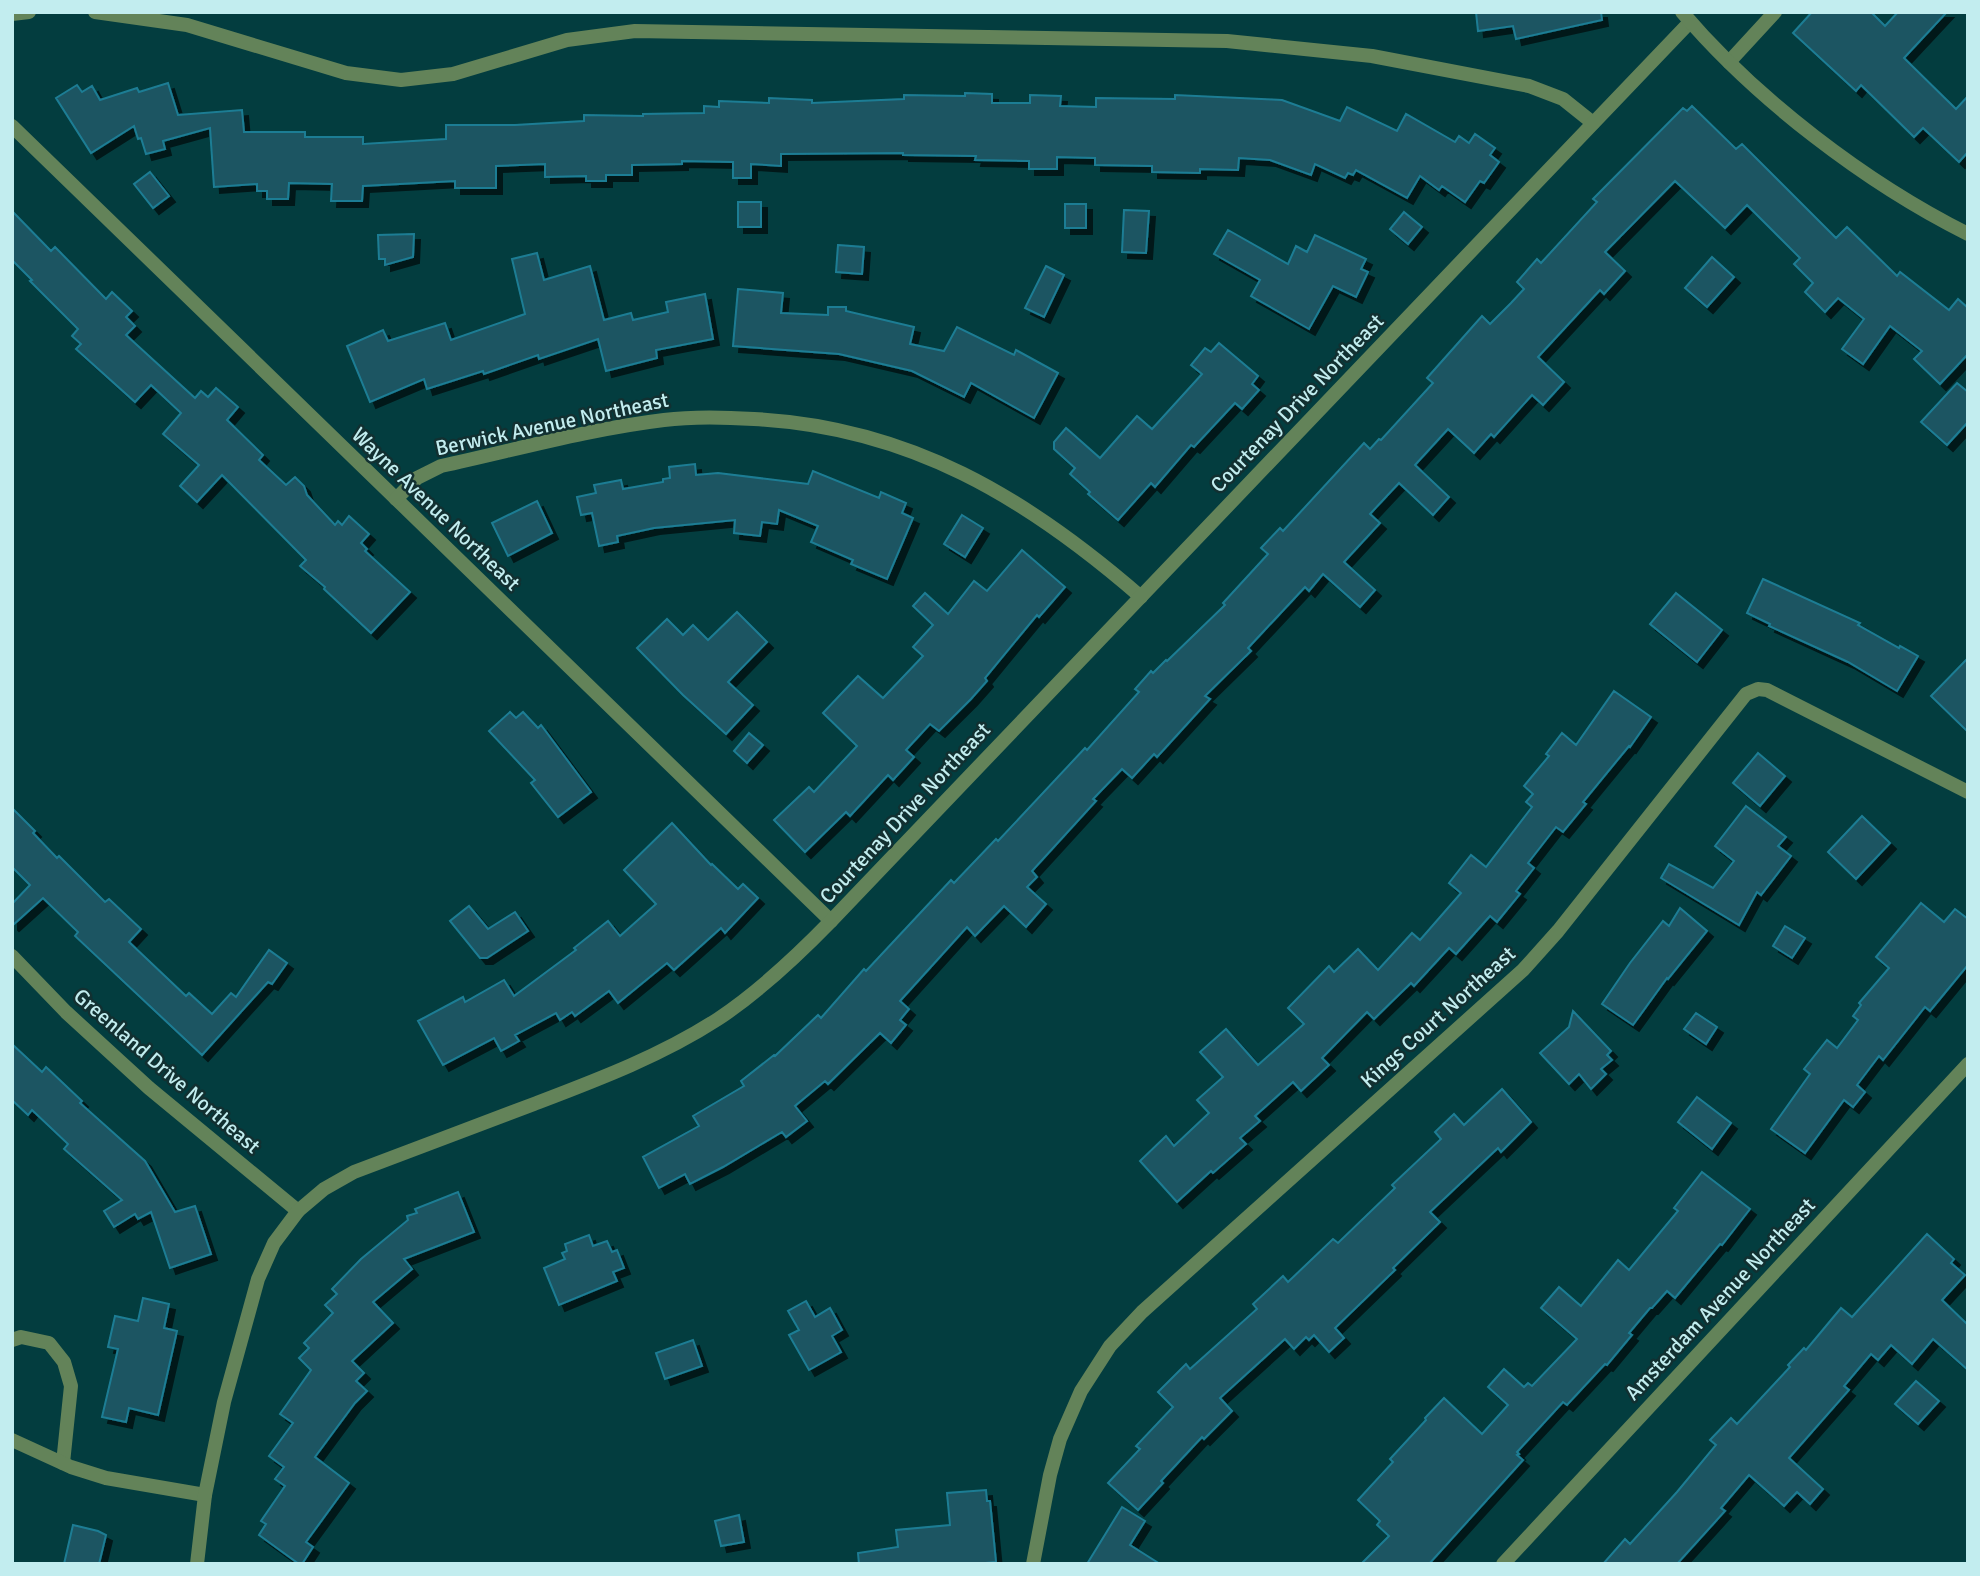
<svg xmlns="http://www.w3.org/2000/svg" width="1980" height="1576" font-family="Signika,sans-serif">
<defs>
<filter id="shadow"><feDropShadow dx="6" dy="6" stdDeviation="0" flood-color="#0009"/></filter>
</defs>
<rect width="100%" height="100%" fill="#033d3f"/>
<g fill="#1f5462" stroke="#1e7d94" stroke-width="2" filter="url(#shadow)">
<polygon points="1476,12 1601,12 1602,20 1516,39 1513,26 1478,31"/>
<polygon points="1812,12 1871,12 1885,26 1898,12 1947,12 1904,58 1956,109 1968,96 1968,152 1959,162 1923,128 1914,137 1861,85 1856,91 1793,33"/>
<polygon points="168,83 178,115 242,110 244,132 305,132 305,137 363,137 363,144 446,139 446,125 515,125 584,121 584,115 643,116 643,114 704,113 704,106 719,107 719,101 769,103 769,98 812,100 812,103 904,99 904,95 965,96 965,93 992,94 992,103 1030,103 1030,95 1061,96 1060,106 1096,107 1096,98 1175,99 1175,95 1282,100 1340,121 1347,107 1397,131 1406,114 1455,142 1459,136 1469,143 1475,134 1495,148 1490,155 1499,162 1484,183 1480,181 1465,202 1442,186 1439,190 1420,176 1407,198 1356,170 1353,175 1348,173 1345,178 1315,164 1311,175 1270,160 1239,158 1238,170 1200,169 1200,173 1152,172 1152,166 1095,165 1095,158 1057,157 1057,169 1029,169 1029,161 975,160 976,156 903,155 903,153 781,154 781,166 751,164 751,178 733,178 733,162 682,161 682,164 632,165 632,175 606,175 606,181 586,181 586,176 545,177 545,164 496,166 496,188 455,188 455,181 363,186 362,201 331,201 332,184 289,183 288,199 267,199 267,191 257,191 257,184 214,187 210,128 163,141 165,149 146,154 141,138 138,139 134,126 91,153 56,98 77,85 82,92 92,86 100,100 137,88 139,92"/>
<polygon points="1692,106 1736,149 1742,144 1836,238 1847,227 1897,276 1900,272 1949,310 1958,299 1968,308 1968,354 1940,384 1914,359 1922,351 1890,326 1863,364 1842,349 1864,319 1838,298 1825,312 1805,292 1813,283 1794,264 1800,258 1747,205 1725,228 1675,181 1605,252 1625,271 1604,294 1600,290 1538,357 1564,382 1543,405 1532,395 1494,437 1491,434 1474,453 1448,429 1415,465 1449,497 1433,515 1399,483 1370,514 1380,523 1344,562 1375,590 1360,607 1323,574 1309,591 1305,587 1248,648 1251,651 1205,696 1210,699 1157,757 1154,754 1132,778 1122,769 1093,799 1096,801 1032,871 1037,877 1027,887 1046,904 1026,927 1004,906 975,936 967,927 900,1001 909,1009 900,1020 906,1025 891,1043 880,1033 828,1084 825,1081 795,1106 807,1121 786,1137 782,1132 723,1167 690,1184 685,1174 659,1188 643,1157 699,1126 693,1116 744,1086 741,1081 774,1055 775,1056 818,1015 821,1018 864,969 866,971 951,880 954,883 996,839 998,841 1085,748 1087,750 1139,692 1135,689 1151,671 1153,673 1166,660 1167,661 1225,605 1223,603 1268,554 1261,548 1280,528 1283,531 1364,443 1370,449 1379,439 1381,440 1433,383 1427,378 1482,316 1490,324 1511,303 1524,289 1517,282 1537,259 1541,263 1597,202 1593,199 1683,108 1687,111"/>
<polygon points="150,172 169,196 153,208 134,184"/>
<rect x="738" y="202" width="23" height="25"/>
<rect x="1065" y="204" width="21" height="24"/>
<polygon points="1124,210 1149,211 1146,253 1122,252"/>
<polygon points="12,211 51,251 55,247 106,299 112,292 132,311 126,317 135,326 126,335 195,398 201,391 208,397 216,388 238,407 227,420 263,455 259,460 286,485 295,477 304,486 307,495 335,525 338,521 342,525 349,516 369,534 361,543 367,549 365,551 410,592 371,633 324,589 325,587 300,566 306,560 222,475 197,502 180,486 199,465 163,434 181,413 151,385 135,402 76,349 81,344 72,336 78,329 30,281 32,280 12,260"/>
<polygon points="1404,212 1422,227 1408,244 1390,229"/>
<polygon points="1228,230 1288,264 1296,246 1307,252 1315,235 1366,259 1361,269 1368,272 1356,297 1333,286 1309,329 1251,296 1260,280 1214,254"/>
<polygon points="414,234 413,257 385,265 385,259 379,259 378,235"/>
<polygon points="838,245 864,247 862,274 836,272"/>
<polygon points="537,253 544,280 590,266 604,320 631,313 633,320 668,312 666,302 705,294 713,339 656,350 657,358 606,371 598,339 539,359 538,355 484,374 483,371 427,389 424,379 370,402 347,346 383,330 388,341 445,323 451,340 525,314 512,259"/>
<polygon points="1712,257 1734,277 1707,307 1685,288"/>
<polygon points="1046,266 1064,275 1044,317 1025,308"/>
<polygon points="738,289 783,293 781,313 828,315 828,307 846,307 846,311 914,327 910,344 944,351 957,327 1014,355 1016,350 1058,373 1034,418 971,383 964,397 912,371 839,354 733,346"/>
<polygon points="1219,343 1258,376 1252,384 1259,390 1242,409 1235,403 1194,447 1191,445 1155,487 1151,483 1118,520 1088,494 1090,492 1070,474 1075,468 1054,449 1054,442 1066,428 1100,458 1137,416 1152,429 1202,374 1191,365 1205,348 1211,352"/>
<polygon points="1957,383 1968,392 1968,422 1947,445 1921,422"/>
<polygon points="695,464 696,475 718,473 808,484 813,471 879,498 881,492 906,503 902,513 913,518 887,579 851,564 853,560 811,542 818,526 779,510 777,524 762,522 760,536 734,533 735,520 654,528 617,536 618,542 599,546 592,513 581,515 577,497 596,493 594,485 621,480 623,489 663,482 663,479 670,478 669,467"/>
<polygon points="537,501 552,533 508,556 492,523"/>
<polygon points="962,515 983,528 965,557 944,544"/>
<polygon points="1022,550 1065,587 1039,617 1037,615 985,678 987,681 971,699 939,731 930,724 906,750 914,757 893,780 888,775 850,816 846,812 805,852 774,820 809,787 814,792 857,746 823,713 858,676 883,698 923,656 913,647 933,625 913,606 925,593 948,614 974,581 987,591"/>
<polygon points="1763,579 1860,623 1858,625 1899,648 1900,646 1918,656 1897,691 1848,662 1769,626 1770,624 1747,613"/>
<polygon points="1676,593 1722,630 1697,662 1650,624"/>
<polygon points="737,612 767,642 728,682 753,705 726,734 683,695 637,648 667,619 683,635 693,625 708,640"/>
<polygon points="1968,658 1968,732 1931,696"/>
<polygon points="1614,691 1651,717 1630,747 1629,746 1583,802 1586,804 1563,832 1556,827 1528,863 1534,868 1516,891 1520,894 1497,922 1490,916 1456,954 1449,948 1414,986 1411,983 1374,1019 1367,1012 1322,1058 1329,1065 1301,1091 1293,1082 1255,1116 1260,1121 1240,1138 1246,1144 1213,1173 1211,1171 1177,1202 1140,1161 1166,1136 1174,1146 1209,1113 1197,1100 1223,1077 1200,1052 1226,1029 1258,1065 1304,1024 1288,1008 1329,966 1334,972 1358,949 1378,970 1412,933 1420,940 1461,893 1449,883 1471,855 1486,867 1532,807 1526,802 1533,794 1524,786 1549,756 1546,754 1562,733 1576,745"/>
<polygon points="510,712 516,718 523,712 538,728 541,725 591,792 558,817 531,783 535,780 489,731"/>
<polygon points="749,733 763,745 747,763 734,751"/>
<polygon points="1758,753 1785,776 1760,806 1733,783"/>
<polygon points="1746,806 1786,837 1778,846 1791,856 1761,895 1757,892 1739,925 1661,878 1669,864 1713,888 1734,861 1715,846"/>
<polygon points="12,808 35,831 33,833 57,858 59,856 105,902 109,899 141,929 129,942 186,996 189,993 212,1014 231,993 236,997 269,950 287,963 272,984 268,982 202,1055 75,936 78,932 43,898 13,925 12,924 12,904 30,885 12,867"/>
<polygon points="1862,816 1890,843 1856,879 1828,852"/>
<polygon points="672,823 711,865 712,864 738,889 743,884 758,898 725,933 721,928 674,970 667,963 618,1003 609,991 575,1016 572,1012 560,1020 556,1013 515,1035 519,1041 501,1051 494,1038 443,1065 418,1021 463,997 465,1002 504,980 514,996 576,950 574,948 608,921 620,936 656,904 624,870"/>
<polygon points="1921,903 1944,922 1955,909 1968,919 1968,965 1930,1011 1925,1007 1883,1060 1879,1056 1857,1085 1865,1092 1853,1107 1844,1100 1805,1153 1771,1129 1810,1074 1804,1069 1827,1040 1837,1048 1858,1020 1853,1016 1861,1005 1859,1003 1889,968 1876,957"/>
<polygon points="469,906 488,929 515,912 528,931 487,958 480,958 450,921"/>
<polygon points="1680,908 1707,931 1668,979 1667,978 1633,1025 1602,1004 1630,963 1663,921 1669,926"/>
<polygon points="1785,926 1805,938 1792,958 1773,946"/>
<polygon points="1573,1011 1611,1051 1607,1055 1612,1060 1601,1069 1606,1074 1591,1089 1579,1074 1569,1084 1540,1053 1569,1027"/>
<polygon points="1696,1013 1717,1027 1706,1044 1684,1029"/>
<polygon points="12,1044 42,1072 46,1067 82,1101 80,1103 145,1161 175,1212 195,1206 211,1254 170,1268 151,1212 138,1219 135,1214 114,1227 104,1211 122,1200 64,1149 68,1144 32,1110 28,1115 12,1100"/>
<polygon points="1502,1089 1531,1122 1501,1152 1498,1148 1430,1212 1440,1222 1393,1268 1395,1270 1335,1328 1344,1338 1329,1352 1314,1335 1309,1340 1306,1337 1294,1349 1285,1339 1220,1398 1232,1411 1204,1439 1202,1437 1161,1481 1163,1483 1138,1510 1108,1483 1140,1449 1136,1446 1173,1407 1158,1392 1186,1364 1190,1369 1257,1309 1253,1304 1283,1276 1288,1282 1333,1239 1338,1243 1395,1188 1392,1185 1441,1139 1435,1132 1454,1114 1464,1125"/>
<polygon points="1697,1097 1731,1123 1712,1149 1678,1122"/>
<polygon points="1702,1172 1750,1209 1722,1245 1720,1244 1675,1298 1667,1291 1652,1308 1650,1308 1629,1333 1632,1335 1607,1365 1605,1364 1567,1405 1563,1402 1517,1452 1519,1454 1517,1455 1523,1460 1429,1564 1361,1564 1389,1536 1377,1525 1380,1521 1358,1500 1393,1462 1390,1459 1426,1420 1425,1418 1444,1398 1482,1434 1508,1405 1488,1387 1504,1369 1524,1387 1528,1383 1532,1386 1577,1339 1541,1308 1559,1287 1581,1306 1618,1260 1629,1270 1678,1211 1674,1208"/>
<polygon points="458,1192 474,1232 404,1259 412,1269 373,1302 393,1323 352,1361 364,1373 356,1381 367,1391 355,1403 315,1457 349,1483 306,1542 313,1547 302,1564 299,1564 259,1535 266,1524 261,1521 285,1486 275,1479 284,1467 269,1456 293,1423 280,1414 311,1370 299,1358 309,1348 304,1343 333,1313 325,1305 337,1294 332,1289 361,1259 408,1220 407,1216 417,1213 415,1209"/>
<polygon points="1927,1234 1954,1259 1951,1263 1965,1275 1942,1300 1968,1325 1968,1370 1933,1339 1912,1364 1891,1345 1878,1360 1871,1354 1844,1386 1849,1390 1789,1458 1823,1489 1810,1504 1797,1492 1784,1506 1749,1475 1721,1508 1725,1511 1677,1564 1603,1564 1625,1539 1630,1544 1677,1492 1716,1445 1710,1440 1731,1418 1737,1424 1790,1367 1788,1365 1804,1348 1806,1350 1841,1308 1852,1317"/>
<polygon points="589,1235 593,1246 607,1241 612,1252 617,1250 624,1268 613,1272 617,1281 559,1305 544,1268 565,1259 562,1253 567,1251 565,1244"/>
<polygon points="143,1298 169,1304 164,1328 177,1331 158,1415 129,1408 126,1422 102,1417 118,1349 108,1347 115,1316 138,1321"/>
<polygon points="806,1301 815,1317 830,1308 842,1330 832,1336 841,1352 809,1370 789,1335 799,1330 788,1311"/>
<polygon points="693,1340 702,1366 665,1379 656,1353"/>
<polygon points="1916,1381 1939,1401 1918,1424 1895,1404"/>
<polygon points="986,1490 987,1501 990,1501 996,1562 975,1564 859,1564 858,1553 898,1547 896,1530 950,1525 947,1493"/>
<polygon points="1122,1507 1145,1521 1130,1545 1160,1564 1087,1564"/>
<polygon points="739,1515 744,1542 721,1546 715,1521"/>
<polygon points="73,1525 98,1531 106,1535 99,1564 64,1564"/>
</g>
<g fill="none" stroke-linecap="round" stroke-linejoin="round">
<g stroke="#638359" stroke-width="14">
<polyline points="95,12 187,25 346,73 401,80 453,74 567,40 635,31 1227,41 1372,56 1529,86 1563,99 1593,123"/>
<polyline points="12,14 29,12"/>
<polyline points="1729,62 1775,12"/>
<polyline points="12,126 831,921"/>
<path d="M396,499L417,478L441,466C515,450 589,429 664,420C694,416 724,417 754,419C909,427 1026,497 1141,597"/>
<polyline points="12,956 66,1012 149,1088 298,1211"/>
<polyline points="12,1340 21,1337 49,1343 64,1362 71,1386 63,1463"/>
<polyline points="12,1440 71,1467 106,1478 205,1495"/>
<path d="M197,1564L205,1495L224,1402L258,1279L274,1243L298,1211L324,1189L354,1172C414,1149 474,1127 534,1104C597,1080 661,1056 718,1019C760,991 796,957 831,921L1690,22"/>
<polyline points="1033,1564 1050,1475 1060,1439 1081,1391 1110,1346 1142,1312 1523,970 1558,931 1746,694 1758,689 1767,690 1968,792"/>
<polyline points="1503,1564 1968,1064"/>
</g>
<path stroke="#638359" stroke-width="14" d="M1682,12C1756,99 1866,183 1968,234"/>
</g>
<g text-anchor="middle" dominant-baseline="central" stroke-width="5" stroke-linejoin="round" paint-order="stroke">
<g font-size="21" fill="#c2edef" stroke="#123031">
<text transform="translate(1297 403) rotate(-46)">Courtenay Drive Northeast</text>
<text transform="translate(552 424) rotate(-12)">Berwick Avenue Northeast</text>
<text transform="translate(436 509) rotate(44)">Wayne Avenue Northeast</text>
<text transform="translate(905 813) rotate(-47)">Courtenay Drive Northeast</text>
<text transform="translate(1438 1017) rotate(-42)">Kings Court Northeast</text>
<text transform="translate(167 1071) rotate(41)">Greenland Drive Northeast</text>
<text transform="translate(1720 1299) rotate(-47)">Amsterdam Avenue Northeast</text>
</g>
</g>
<rect width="1980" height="1576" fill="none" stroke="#c2edef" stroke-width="28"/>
</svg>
